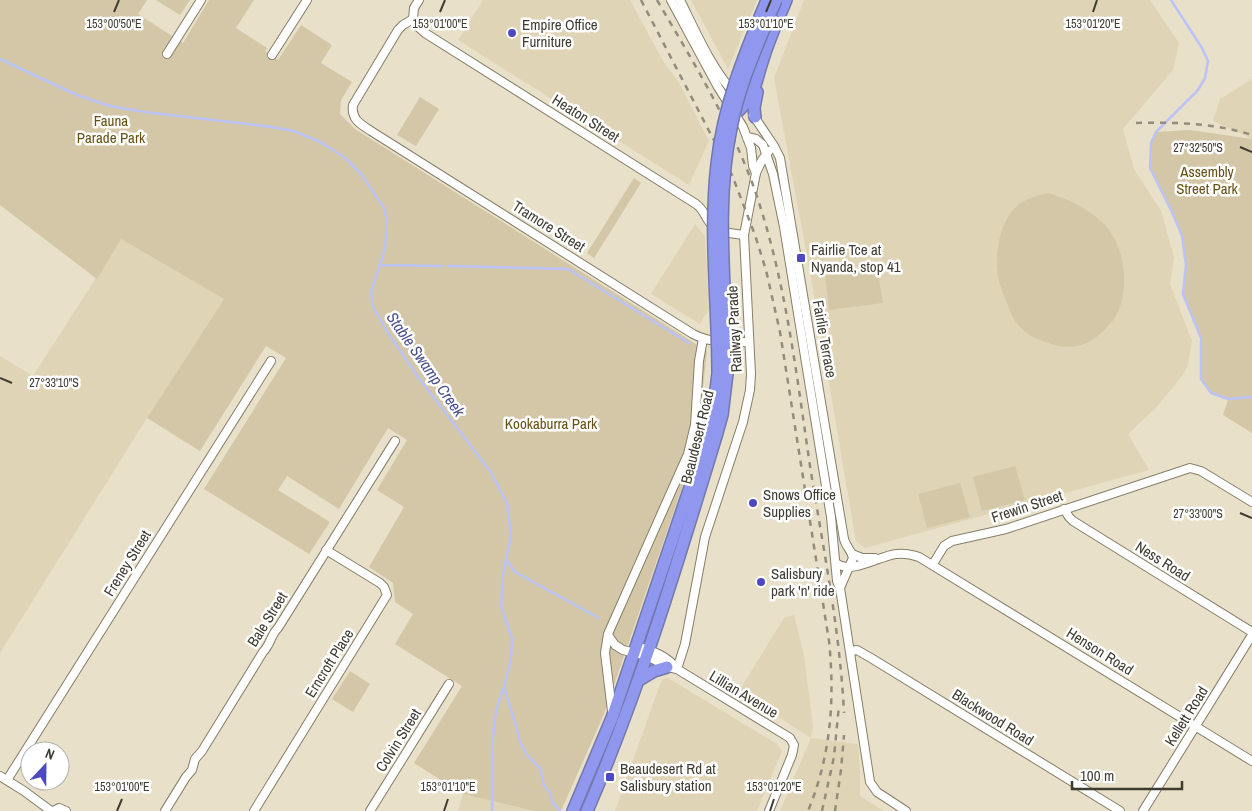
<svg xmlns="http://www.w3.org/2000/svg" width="1252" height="811" font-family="'Archivo Narrow',sans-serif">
<rect width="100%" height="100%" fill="#e8e0c8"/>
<g fill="#e0d4b6">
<polygon points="483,0 630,0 663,61 679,83 709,141 689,185 458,40"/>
<polygon points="691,0 757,0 728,69"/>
<polygon points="804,0 1150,0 1179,43 1173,70 1123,129 1134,169 1161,211 1174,257 1170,284 1192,341 1188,365 1182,376 1156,408 1128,434 1149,470 865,548 856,541 810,272 774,78"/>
<polygon points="1252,79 1252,139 1213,121 1220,99"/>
<polygon points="695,224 705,237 709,309 700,324 651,294"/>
<polygon points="121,239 224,299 147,418 0,653 0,356 33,376"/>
<polygon points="794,615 804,655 813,726 811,738 858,744 860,769 860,796 884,811 780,811 811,738 739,691 784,618"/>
<polygon points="668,678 777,744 782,751 757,811 615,811 660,684 663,679"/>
<polygon points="463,794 534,811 458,811"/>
</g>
<g fill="#d3c7a7">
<polygon points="0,0 147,0 138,14 183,43 209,0 254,0 236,28 267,48 265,51 278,60 301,25 332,45 321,63 352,82 341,100 340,114 355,129 707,351 697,444 604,714 561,811 534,811 463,794 414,763 462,686 395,644 413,614 395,602 393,583 369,567 404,507 377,490 407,440 388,428 339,509 287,476 278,490 330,522 309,554 204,489 286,358 266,346 200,451 147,418 224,299 121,239 97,279 0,205"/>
<polygon points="156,0 190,0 180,15"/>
<polygon points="420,97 439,109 416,146 397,135"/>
<polygon points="1190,130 1252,139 1252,433 1223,415 1228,400 1211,393 1201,379 1201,338 1183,294 1186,265 1182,236 1172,212 1150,168 1151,143 1156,132"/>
<polygon points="634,178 641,183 594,258 587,253"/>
<path d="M1048,193C1068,199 1085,207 1101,221C1127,244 1133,300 1109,325C1091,345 1074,352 1048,343C1039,340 1029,336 1022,329C1014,322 1010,312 1007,303C1004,296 1001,289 999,281C994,259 998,227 1014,209C1023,199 1036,196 1048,193Z"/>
<polygon points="877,268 883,303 829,310 825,274"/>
<polygon points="1015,466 1025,500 982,511 973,477"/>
<polygon points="960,483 970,517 927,528 918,494"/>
<polygon points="350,671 370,684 353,712 332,699"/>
</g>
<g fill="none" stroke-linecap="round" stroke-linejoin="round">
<g stroke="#bbc3f6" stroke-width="2.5">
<polyline points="1171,0 1202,48 1208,61 1205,78 1198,90 1156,132 1151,143 1150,168 1172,212 1182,236 1186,265 1183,294 1201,338 1201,379 1211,393 1228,399 1252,397"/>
<polyline points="0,59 77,95 110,106 145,112 272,127 294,131 320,142 344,157 361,174 384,208 387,221 385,249 371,292 373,306 386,330 418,377 490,471 507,503 511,535 503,575 501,606 512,639 511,659 504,687 516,726 520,742 527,755 540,768 544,785 550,793 553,804 560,810"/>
<polyline points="379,265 442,266"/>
<polyline points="448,266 568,269 689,343"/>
<polyline points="506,560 515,572 599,618"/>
<path d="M492,811C493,771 488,726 503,689"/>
</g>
<defs>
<g id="minor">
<path d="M419,0L414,8L413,19L403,25L398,30L353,105C351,119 360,124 371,131L693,334C710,343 730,343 749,342"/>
<polyline points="671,0 718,87 743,127 751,148 753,166 756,173 744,235 751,374 750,390 743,422 705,537 685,644 677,669"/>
<path d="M680,0C696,32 710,66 734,93"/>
<path d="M413,19L415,24L425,33L696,204C703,209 704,214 708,220C715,233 731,233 744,235"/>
<polyline points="167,54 201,0"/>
<polyline points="272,55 307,0"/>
<path d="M753,115L774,146L780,158L844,539C846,547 852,551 853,558L840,588"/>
<polyline points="747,137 756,139 763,145 773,174 784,227 831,517 837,581 840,588 870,782 877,792 906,811"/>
<polyline points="756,173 762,160 769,151"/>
<polyline points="1064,509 1069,517 1073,521 1252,632"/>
<polyline points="852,554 862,558 875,558"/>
<path d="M836,563C851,575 879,556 896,554C904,553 911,554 919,557L1252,761"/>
<polyline points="933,564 944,546 952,541 1006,529 1190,468 1201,471 1252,502"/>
<polyline points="608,635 615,645 623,650 647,656 668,667 677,669 790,738 794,745 792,755 769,811"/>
<path d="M636,646C652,651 667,655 677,669"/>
<polyline points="851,651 857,650 871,658 1120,811"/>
<polyline points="612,711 605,653 608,634 688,454 695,425 699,361 703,339"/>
<polyline points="0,776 24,791 51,811"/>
<polyline points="7,780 271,361"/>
<polyline points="53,811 59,808 66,811"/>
<path d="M165,811L186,777L192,770L195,759L202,751L263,652C271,644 270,636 278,628L395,441"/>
<polyline points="254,811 387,595 384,587 380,583 326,550"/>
<polyline points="370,811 449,684"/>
<polyline points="1143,811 1252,635"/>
</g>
<g id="highway">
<path d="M735,114C757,94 754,85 763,59C769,39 778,20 786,0"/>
<polyline points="755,117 754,108 757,92"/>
<polyline points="639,680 654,671 667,667"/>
<polyline points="573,811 612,718 707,437 713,413 718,374"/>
<path d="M587,811C640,689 678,561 717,433L722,415L727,374"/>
</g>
</defs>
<use href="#minor" stroke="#857e69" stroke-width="10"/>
<use href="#highway" stroke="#7378ac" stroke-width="14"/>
<use href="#minor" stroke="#fff" stroke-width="8"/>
<use href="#highway" stroke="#8f98ee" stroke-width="11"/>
<g stroke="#928c7c" stroke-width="2.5" stroke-dasharray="6 6" stroke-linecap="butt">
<path d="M641,0L732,175L755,235L766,270L780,332L829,641C835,700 831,755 808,811"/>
<path d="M657,0C692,60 729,120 753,185C785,275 796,371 810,466C823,548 840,630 844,713"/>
<path d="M1136,123C1175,122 1214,123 1252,135"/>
<polyline points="822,811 834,757 839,705"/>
<polyline points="835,811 841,770 844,735"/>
</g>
<defs>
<g id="highway-bridge">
<path d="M718,374C718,304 709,233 717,164C723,106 745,53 767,0"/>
<path d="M727,374C727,293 714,209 731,128C739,84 759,42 776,0"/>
</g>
</defs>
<use href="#highway-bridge" stroke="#7378ac" stroke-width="14" stroke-linecap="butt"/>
<use href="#highway-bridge" stroke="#8f98ee" stroke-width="11"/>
</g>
<path fill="none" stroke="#3f3c32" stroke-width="2" d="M114,12L119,0M440,12L445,0M766,12L771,0M1093,12L1097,0M1240,147L1252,152M0,378L12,383M1240,513L1252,518M117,811L122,799M444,811L448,799M770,811L774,799"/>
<g fill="#4d4ac1" stroke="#fff" stroke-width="2">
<circle cx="512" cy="33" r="5"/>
<rect x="796" y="253" width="10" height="10" rx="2.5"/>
<circle cx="753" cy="503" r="5"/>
<circle cx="761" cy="582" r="5"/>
<rect x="605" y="772" width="10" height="10" rx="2.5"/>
</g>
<g text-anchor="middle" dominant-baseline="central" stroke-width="5" stroke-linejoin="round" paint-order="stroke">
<g font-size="15" fill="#3f3c32" stroke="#fff" text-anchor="start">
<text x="522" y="24">Empire Office<tspan x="522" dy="17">Furniture</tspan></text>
<text x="811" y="249">Fairlie Tce at<tspan x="811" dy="17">Nyanda, stop 41</tspan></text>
<text x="763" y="494">Snows Office<tspan x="763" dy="17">Supplies</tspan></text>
<text x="771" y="573">Salisbury<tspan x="771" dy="17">park 'n' ride</tspan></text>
<text x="620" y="768">Beaudesert Rd at<tspan x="620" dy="17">Salisbury station</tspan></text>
</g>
<g font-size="15" fill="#3f3c32" stroke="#fff">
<text transform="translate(586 118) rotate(32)">Heaton Street</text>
<text transform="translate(549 226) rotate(32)">Tramore Street</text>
<text transform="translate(734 329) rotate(-93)">Railway Parade</text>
<text transform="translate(825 339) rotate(80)">Fairlie Terrace</text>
<text transform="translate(697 437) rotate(-76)">Beaudesert Road</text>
<text transform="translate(1027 506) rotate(-18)">Frewin Street</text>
<text transform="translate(1163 561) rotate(32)">Ness Road</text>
<text transform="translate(127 563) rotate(-58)">Freney Street</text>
<text transform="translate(267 619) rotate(-58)">Bale Street</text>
<text transform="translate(1100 651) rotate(32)">Henson Road</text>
<text transform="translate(329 663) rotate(-58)">Erncroft Place</text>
<text transform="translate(744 694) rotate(31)">Lillian Avenue</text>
<text transform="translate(1186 716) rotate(-58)">Kellett Road</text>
<text transform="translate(993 717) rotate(32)">Blackwood Road</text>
<text transform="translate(398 740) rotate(-58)">Colvin Street</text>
</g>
<g font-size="15" fill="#665214" stroke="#fff">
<text x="111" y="120">Fauna<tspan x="111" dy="17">Parade Park</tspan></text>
<text x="1207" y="171">Assembly<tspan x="1207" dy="17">Street Park</tspan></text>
<text x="551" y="423">Kookaburra Park</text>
</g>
<g font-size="16" font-style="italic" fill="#4a4f8e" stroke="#fff">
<text transform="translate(426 364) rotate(55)">Stable Swamp Creek</text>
</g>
</g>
<g font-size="12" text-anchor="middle" fill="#3f3c32" stroke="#fff" stroke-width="5" stroke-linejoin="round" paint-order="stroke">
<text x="766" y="28">153°01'10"E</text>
<text x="114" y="28">153°00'50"E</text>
<text x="440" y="28">153°01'00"E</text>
<text x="1093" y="28">153°01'20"E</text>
<text x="1198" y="152">27°32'50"S</text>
<text x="54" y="387">27°33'10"S</text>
<text x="1198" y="518">27°33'00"S</text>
<text x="122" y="791">153°01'00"E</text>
<text x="448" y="791">153°01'10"E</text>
<text x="774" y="791">153°01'20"E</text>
</g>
<g transform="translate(45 766) rotate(22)"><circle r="24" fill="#ffffff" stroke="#b2b1ad"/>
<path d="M0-4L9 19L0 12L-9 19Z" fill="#4d4ac1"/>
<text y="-8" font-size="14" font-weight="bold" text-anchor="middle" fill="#3f3c32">N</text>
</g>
<path d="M1072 781v8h110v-8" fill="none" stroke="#3f3c32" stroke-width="2.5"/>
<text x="1080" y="781" font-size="15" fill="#3f3c32" stroke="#ffffff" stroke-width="4" paint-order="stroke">100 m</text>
</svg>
